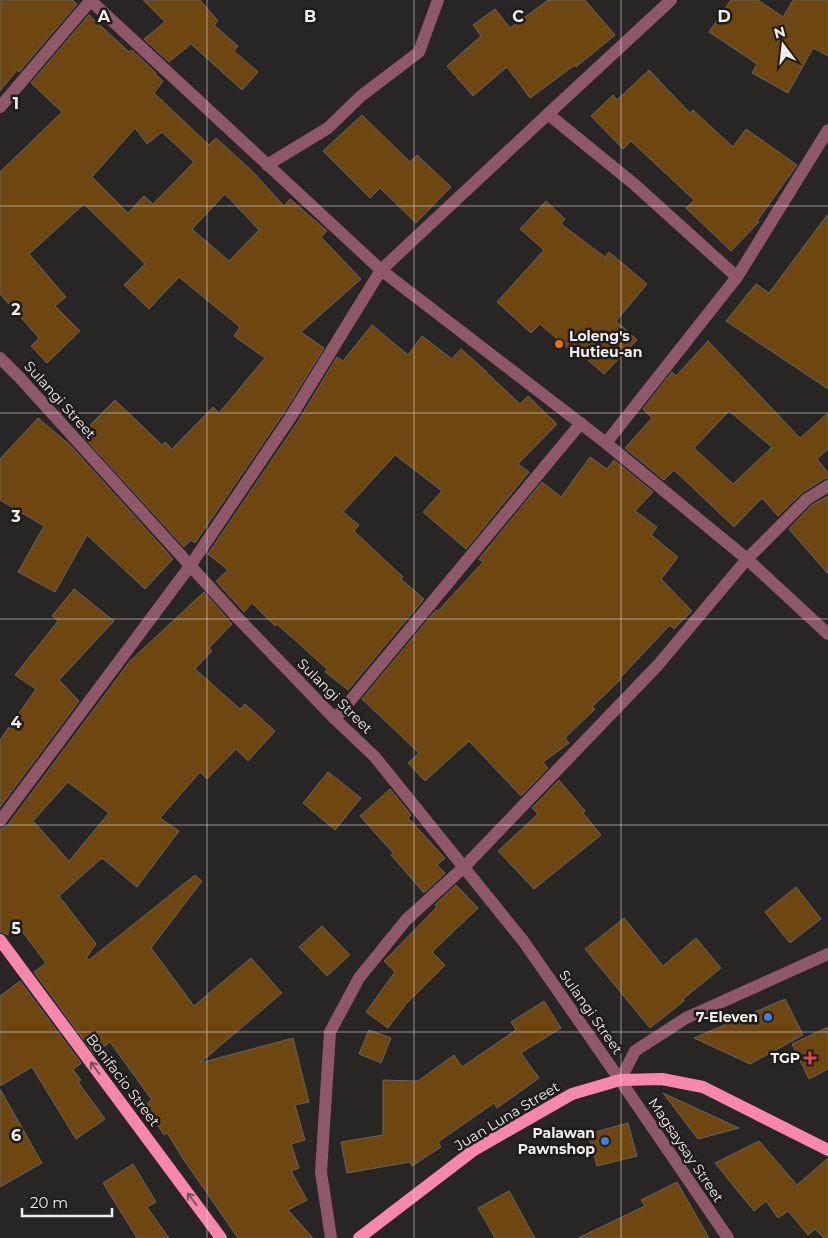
<svg xmlns="http://www.w3.org/2000/svg" width="828" height="1238" font-family="Montserrat,sans-serif">
<rect width="100%" height="100%" fill="#282624"/>
<g fill="#6e4610" stroke="#676462" fill-rule="evenodd">
<polygon points="0,0 72,0 77,4 19,72 17,70 0,91"/>
<polygon points="143,0 200,0 218,21 214,25 238,46 234,51 258,72 242,90 191,44 169,62 144,39 165,22"/>
<polygon points="548,0 585,0 615,35 576,67 575,65 530,98 507,67 473,96 447,66 481,36 473,25 495,9 510,28"/>
<polygon points="731,0 758,0 783,17 793,0 828,0 828,56 813,48 788,93 752,73 757,64 709,32"/>
<path d="M89,15L129,52L132,50L156,73L155,74L163,81L154,93L209,145L216,138L253,172L284,206L290,199L327,231L321,237L361,279L301,332L324,348L283,414L195,543L191,540L184,547L81,434L115,400L162,445L165,442L172,449L213,407L219,413L265,358L234,336L240,327L179,277L149,309L124,285L145,264L84,204L29,254L66,297L55,306L80,331L47,363L31,346L39,338L0,294V172L62,112L31,83ZM135,128L147,144L162,132L194,162L153,204L144,196L128,213L92,177ZM225,194L259,230L229,261L192,229Z"/>
<polygon points="649,70 690,113 693,110 733,147 746,129 797,165 757,221 759,222 731,251 686,208 694,200 631,141 623,149 591,116 613,95 617,100"/>
<polygon points="362,115 410,162 417,155 451,187 416,223 380,188 370,198 323,151"/>
<polygon points="546,201 565,219 561,224 605,257 609,252 647,284 616,321 637,340 604,374 580,353 577,356 540,324 531,333 497,302 544,250 520,229"/>
<polygon points="828,214 828,389 726,321 756,284 769,293"/>
<polygon points="372,325 408,355 422,336 452,359 461,349 487,372 486,372 520,404 528,396 557,424 518,464 529,472 466,549 423,512 442,491 395,455 343,512 359,525 354,531 403,577 401,579 424,599 348,690 325,672 327,669 277,624 275,626 252,603 244,612 216,581 228,570 208,554 297,423 337,357 343,361"/>
<path d="M708,341L800,438L828,413V449L817,459L828,473V478L824,479L803,492L778,516L762,498L734,527L674,470L664,480L625,448L652,418L643,409L672,372L676,376ZM729,411L772,447L733,484L694,448Z"/>
<polygon points="38,418 70,445 173,559 145,589 87,535 55,592 18,572 44,526 0,500 0,459"/>
<polygon points="590,457 607,469 614,460 653,492 635,511 657,527 651,535 678,557 661,579 692,611 674,629 670,625 620,678 621,679 592,707 595,709 565,738 569,743 543,762 548,768 521,796 469,741 425,781 408,763 419,753 362,699 436,610 438,611 483,562 479,559 542,482 561,497"/>
<polygon points="828,496 828,574 789,529 812,505"/>
<polygon points="74,589 114,621 59,680 79,701 0,807 0,740 36,689 15,675 58,621 52,616"/>
<path d="M204,592L232,624L209,648L212,651L195,669L240,709L245,704L275,731L248,761L236,749L207,779L200,772L160,818L179,831L137,887L102,858L59,896L96,944L86,958L89,960L195,875L202,881L151,948L194,1006L251,958L282,993L200,1063L293,1038L309,1102L295,1105L305,1140L291,1144L299,1168L291,1171L307,1200L288,1210L313,1238H238L184,1160L167,1133L164,1135L145,1105L152,1100L110,1042L94,1054L34,972L46,963L18,926L7,935L4,933L0,932V829L7,826L130,661ZM68,782L109,813L69,861L33,821Z"/>
<polygon points="328,772 361,798 335,830 303,803"/>
<polygon points="559,780 585,811 583,813 601,835 534,889 498,851 538,814 532,808"/>
<polygon points="390,789 411,815 408,818 445,858 437,865 445,873 424,893 391,855 393,853 360,816"/>
<polygon points="456,885 478,908 432,952 445,965 406,1004 388,1028 366,1012 395,972 384,961 437,907 435,905"/>
<polygon points="796,887 821,919 790,943 765,912"/>
<polygon points="624,918 663,966 696,938 721,968 683,999 684,1001 650,1028 585,949"/>
<polygon points="322,926 350,955 327,976 299,947"/>
<polygon points="20,981 81,1063 73,1070 81,1080 78,1082 105,1119 76,1139 32,1067 0,1086 0,996"/>
<polygon points="785,999 803,1035 750,1064 694,1038"/>
<polygon points="544,1001 561,1028 521,1053 539,1078 497,1108 494,1103 438,1142 441,1147 412,1166 410,1162 347,1173 341,1142 383,1135 383,1080 418,1081 454,1055 462,1067 516,1030 511,1022"/>
<polygon points="828,1027 828,1069 809,1079 792,1044"/>
<polygon points="369,1030 391,1038 381,1063 359,1054"/>
<polygon points="0,1089 42,1163 0,1187"/>
<polygon points="663,1093 739,1128 698,1139"/>
<polygon points="628,1123 637,1156 597,1166 588,1134"/>
<polygon points="759,1141 797,1185 828,1158 828,1238 824,1238 815,1229 808,1235 788,1211 778,1218 766,1201 754,1211 715,1163"/>
<polygon points="133,1164 156,1202 147,1207 169,1238 137,1238 103,1183"/>
<polygon points="677,1182 709,1238 578,1238 645,1206 641,1200"/>
<polygon points="509,1191 535,1238 495,1238 478,1208"/>
</g>
<g fill="none" stroke-linecap="round" stroke-linejoin="round">
<g stroke="#8f5869" stroke-width="12">
<polyline points="90,0 381,270 606,443 747,559 828,634"/>
<polyline points="0,107 91,0"/>
<polyline points="548,114 634,184 737,277"/>
<polyline points="267,165 328,128 361,96 419,52 438,0"/>
<polyline points="0,358 20,378 235,615 335,719 375,757 524,942 620,1080 728,1238"/>
<polyline points="606,443 737,277 828,130"/>
<polyline points="335,719 581,423"/>
<polyline points="0,821 190,566 290,418 381,270 548,114 671,0"/>
<polyline points="620,1080 635,1051 686,1018 828,954"/>
<polyline points="331,1238 321,1172 330,1032 359,978 406,920 464,867 658,665 747,559 807,499 828,486"/>
</g>
<g stroke="#f887ab" stroke-width="12">
<polyline points="0,940 221,1238"/>
<polyline points="359,1238 474,1150 572,1094 620,1080 662,1079 703,1087 828,1150"/>
</g>
</g>
<defs><path id="oneway-shaft" d="M-6 0H5M1.5-3L5.5 0L1.5 3" fill="none" stroke-width="1.6" stroke-linecap="round" stroke-linejoin="round" transform="scale(1.25)"/></defs>
<g stroke="#814d5c">
<use href="#oneway-shaft" transform="translate(95 1068) rotate(-127)"/>
<use href="#oneway-shaft" transform="translate(192 1199) rotate(-127)"/>
</g>
<path fill="none" stroke="#f0eeed" stroke-width="1" stroke-opacity="0.55" d="M207,0V1238M414,0V1238M621,0V1238M0,206H828M0,413H828M0,619H828M0,825H828M0,1032H828"/>
<circle fill="#e8710a" stroke="#1f1d1b" stroke-width="2" cx="559" cy="344" r="5"/>
<g fill="#3f7fe0" stroke="#1f1d1b" stroke-width="2">
<circle cx="768" cy="1017" r="5"/>
<circle cx="605" cy="1141" r="5"/>
</g>
<path fill="#e0444e" stroke="#1f1d1b" stroke-width="2" d="M807.5 1050.5h5v5h5v5h-5v5h-5v-5h-5v-5h5z"/>
<g text-anchor="middle" dominant-baseline="central" stroke-width="5" stroke-linejoin="round" paint-order="stroke">
<g font-size="14" font-weight="bold" fill="#f0eeed" stroke="#1f1d1b" text-anchor="end">
<text x="569" y="336" text-anchor="start">Loleng's<tspan x="569" dy="16">Hutieu-an</tspan></text>
<text x="758" y="1017">7-Eleven</text>
<text x="800" y="1058">TGP</text>
<text x="595" y="1133">Palawan<tspan x="595" dy="16">Pawnshop</tspan></text>
</g>
<g font-size="14" fill="#f0eeed" stroke="#1f1d1b">
<text transform="translate(60 400) rotate(48)">Sulangi Street</text>
<text transform="translate(335 696) rotate(45)">Sulangi Street</text>
<text transform="translate(591 1012) rotate(55)">Sulangi Street</text>
<text transform="translate(123 1080) rotate(53)">Bonifacio Street</text>
<text transform="translate(507 1116) rotate(-31)">Juan Luna Street</text>
<text transform="translate(686 1150) rotate(56)">Magsaysay Street</text>
</g>
</g>
<g font-size="16" text-anchor="middle" font-weight="bold" fill="#f0eeed" stroke="#1f1d1b" stroke-width="5" stroke-linejoin="round" paint-order="stroke">
<text x="104" y="22">A</text>
<text x="310" y="22">B</text>
<text x="518" y="22">C</text>
<text x="724" y="22">D</text>
<text x="16" y="109">1</text>
<text x="16" y="315">2</text>
<text x="16" y="522">3</text>
<text x="16" y="728">4</text>
<text x="16" y="934">5</text>
<text x="16" y="1141">6</text>
</g>
<g transform="translate(783 45) rotate(345)" stroke="#1f1d1b" stroke-width="4" paint-order="stroke">
<path d="M0-4L9 19L0 12L-9 19Z" fill="#f0eeed"/>
<text y="-8" font-size="14" font-weight="bold" text-anchor="middle" fill="#f0eeed">N</text>
</g>
<path d="M22 1208v8h90v-8" fill="none" stroke="#f0eeed" stroke-width="2.5"/>
<text x="30" y="1208" font-size="15" fill="#f0eeed" stroke="#1f1d1b" stroke-width="4" paint-order="stroke">20 m</text>
</svg>
